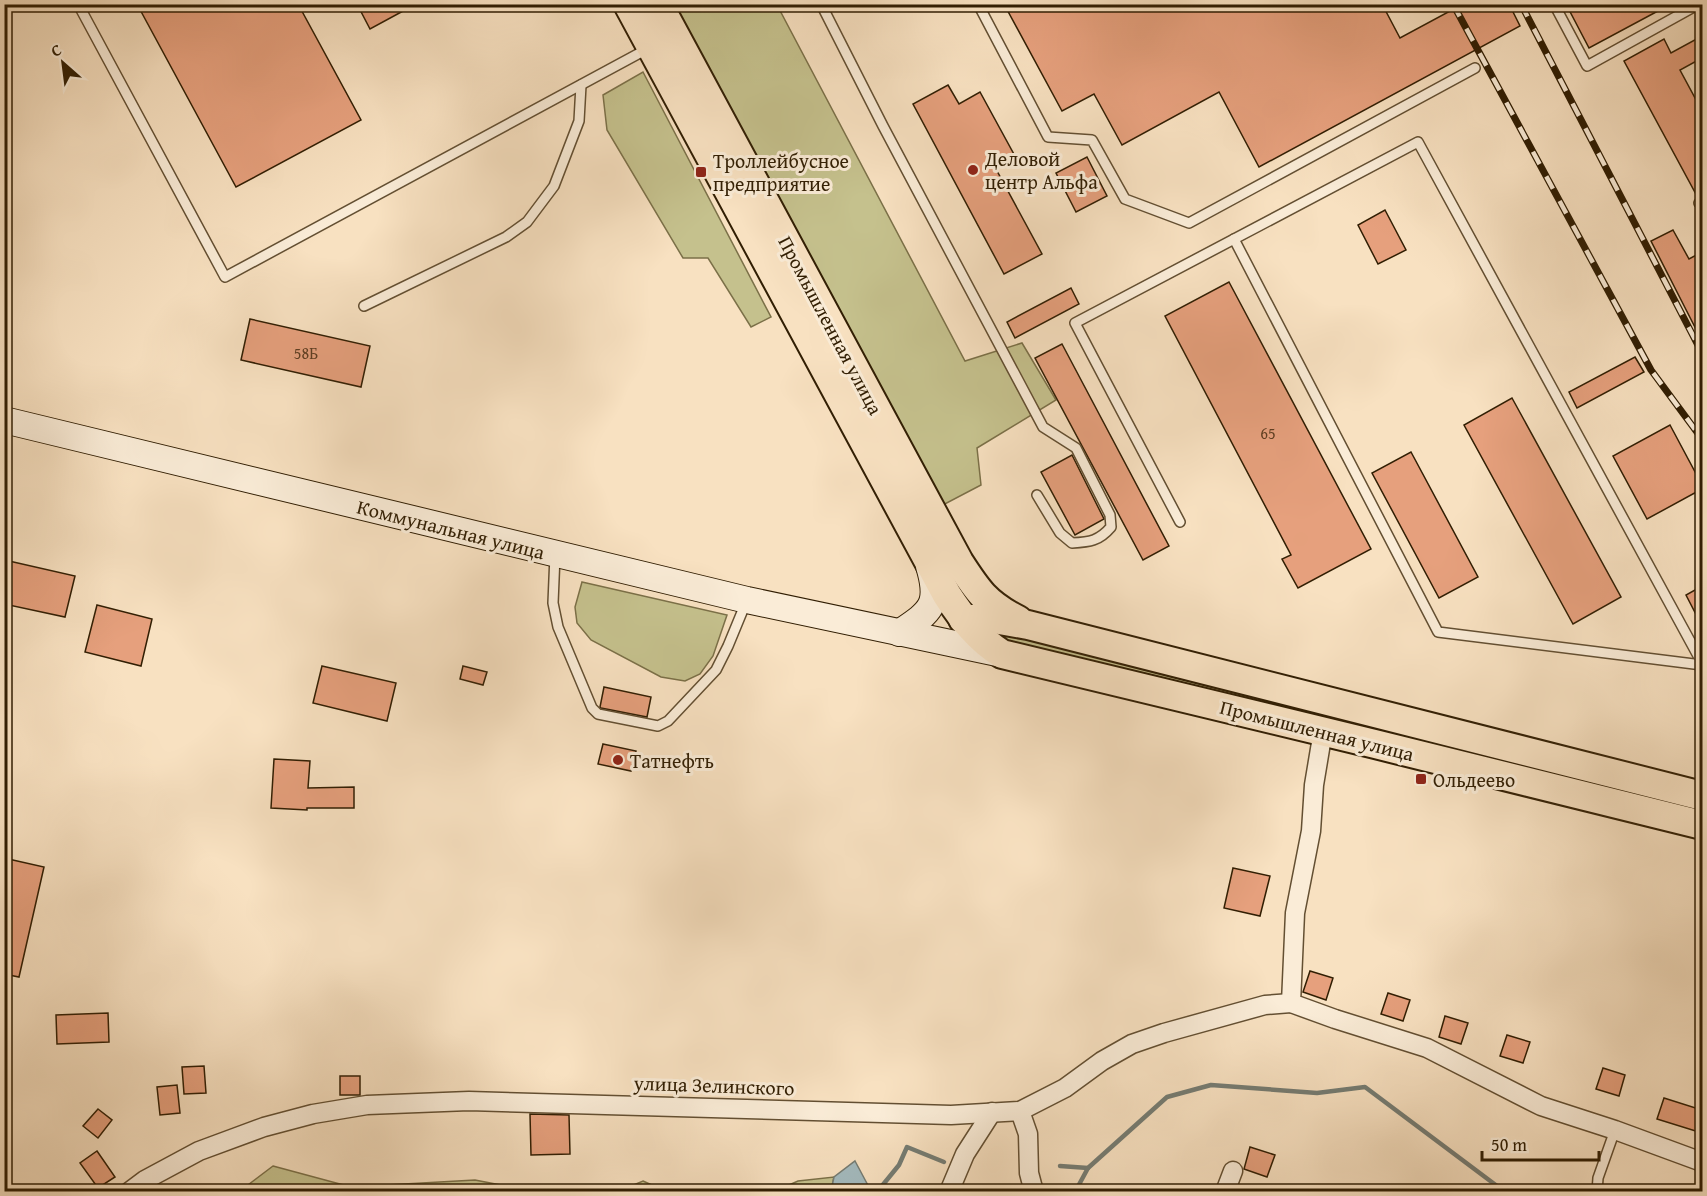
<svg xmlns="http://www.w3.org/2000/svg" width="1707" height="1196" font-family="'Gentium Book Plus',serif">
<rect width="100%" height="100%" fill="#f8e1c1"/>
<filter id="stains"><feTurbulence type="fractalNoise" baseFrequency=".00333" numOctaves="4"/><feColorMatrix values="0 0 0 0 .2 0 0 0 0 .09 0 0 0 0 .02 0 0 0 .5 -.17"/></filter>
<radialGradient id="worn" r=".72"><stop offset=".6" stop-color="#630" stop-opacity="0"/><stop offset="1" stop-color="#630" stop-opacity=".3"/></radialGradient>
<g fill="#c5c18d" stroke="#7b7048" stroke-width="1.5">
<polygon points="735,4 737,7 743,4 777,5 965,361 1022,343 1056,400 977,448 981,485 941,506 674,5"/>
<polygon points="643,72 771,317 751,327 708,258 683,258 607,130 603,95"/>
<polygon points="582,582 727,615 713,656 700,674 685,681 661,677 591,640 577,623 575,607"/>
<polygon points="1007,632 1304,704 1302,713 1005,641"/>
<polygon points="273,1166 351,1187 475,1180 531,1191 240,1191"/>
<polygon points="834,1177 831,1191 773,1192 798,1181"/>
<polygon points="643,1181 665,1191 619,1191"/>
</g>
<polygon fill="#a3babe" stroke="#757c73" stroke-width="1.5" points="855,1161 871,1191 831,1191 834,1177"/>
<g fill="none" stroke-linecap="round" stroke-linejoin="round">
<g stroke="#757c73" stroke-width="4.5">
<polyline points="1060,1166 1088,1168"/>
<polyline points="877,1192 899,1165 907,1147 944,1162"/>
<polyline points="1075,1192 1088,1168 1167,1097 1211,1085 1317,1093 1365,1087 1505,1192"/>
</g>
</g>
<g fill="#e6a07d" stroke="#311e03" stroke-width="1.5">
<polygon points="137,4 298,4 361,120 236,187"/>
<polygon points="357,4 416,4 370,29"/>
<polygon points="1004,4 1382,4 1400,38 1463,4 1509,4 1520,26 1259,167 1219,92 1122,145 1094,94 1062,111"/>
<polygon points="1566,4 1671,4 1589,48"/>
<polygon points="1702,36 1702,58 1680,70 1702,111 1702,194 1697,196 1624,61 1664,39 1671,53"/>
<polygon points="948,85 959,104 980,92 1016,158 996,169 1042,254 1004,274 913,104"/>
<polygon points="1087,157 1107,196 1076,212 1056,173"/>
<polygon points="1385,210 1406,250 1378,264 1358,225"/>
<polygon points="1673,230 1689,259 1702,252 1702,341 1651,241"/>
<polygon points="1229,282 1371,549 1298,588 1282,559 1291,555 1165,316"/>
<polygon points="1071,288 1079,304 1015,338 1007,322"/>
<polygon points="250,319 370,346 361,387 241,360"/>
<polygon points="1062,344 1169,546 1143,560 1035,358"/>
<polygon points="1635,357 1644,372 1577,408 1569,392"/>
<polygon points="1512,398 1621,597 1573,624 1464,425"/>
<polygon points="1670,425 1702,485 1702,489 1647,519 1613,456"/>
<polygon points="1411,452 1478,577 1439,598 1372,473"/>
<polygon points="1072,455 1104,519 1075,535 1041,472"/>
<polygon points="9,561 75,576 65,617 4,604 4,583"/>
<polygon points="1702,586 1702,626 1686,595"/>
<polygon points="97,605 152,619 141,666 85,652"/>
<polygon points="322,666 396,683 387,721 313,703"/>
<polygon points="463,666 487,672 483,685 460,679"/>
<polygon points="604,687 651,697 647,717 601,708 600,707"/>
<polygon points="603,744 636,751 631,771 598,764"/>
<polygon points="274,759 310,761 308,788 354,787 354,808 307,808 307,810 271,808"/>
<polygon points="4,858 44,867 19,977 4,974"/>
<polygon points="1233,868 1270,876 1260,916 1224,908"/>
<polygon points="1310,971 1333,978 1326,1000 1303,992"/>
<polygon points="1388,993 1410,1000 1403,1021 1381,1014"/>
<polygon points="108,1013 109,1042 57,1044 56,1015"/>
<polygon points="1445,1016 1468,1023 1461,1044 1439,1037"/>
<polygon points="1507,1035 1530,1042 1523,1063 1500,1056"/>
<polygon points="204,1066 206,1093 184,1094 182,1067"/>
<polygon points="1603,1068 1625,1075 1619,1096 1596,1089"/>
<rect x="340" y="1076" width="20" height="19"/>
<polygon points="177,1085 180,1113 160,1115 157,1087"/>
<polygon points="1664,1098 1702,1110 1702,1133 1657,1119"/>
<polygon points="98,1109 112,1120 98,1138 83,1126"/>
<polygon points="530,1114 569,1115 570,1154 531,1155"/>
<polygon points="1250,1147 1275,1155 1267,1177 1244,1169"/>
<polygon points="97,1151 115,1177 98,1188 80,1163"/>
</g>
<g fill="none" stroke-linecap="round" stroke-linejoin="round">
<defs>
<g id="lane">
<polyline points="78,4 225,277 649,48"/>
<path d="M821,4L883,126L1043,427L1076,448L1110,515L1111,527C1099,541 1090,542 1072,543L1060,533L1037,495"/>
<polyline points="978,4 1048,137 1092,140 1125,199 1189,223 1475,68"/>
<polyline points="1554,4 1587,66 1699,4"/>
<polyline points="1699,203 1702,201"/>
<polyline points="1234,239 1438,632 1702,665"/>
<polyline points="364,306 506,237 527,222 554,186 579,121 581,85"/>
<polyline points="1180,522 1075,323 1418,142 1702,663"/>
<polyline points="555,555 553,603 558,627 592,708 598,714 658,726 668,721 716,670 728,646 747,600"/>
<polyline points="1597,1192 1598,1178 1615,1130"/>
</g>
<g id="street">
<polyline points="1323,731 1314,785 1311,831 1295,913 1291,1003 1335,1019 1427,1048 1541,1106 1615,1130 1702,1162"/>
<polyline points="1020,1111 1028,1134 1029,1173 1034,1192"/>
<polyline points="129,1192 145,1180 199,1151 264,1127 313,1114 367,1105 469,1101 951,1115 1020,1111 1065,1088 1102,1061 1132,1044 1164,1033 1265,1005 1291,1003"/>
<polyline points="949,1192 965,1154 992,1112"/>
<polyline points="1225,1192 1233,1171"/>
</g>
<g id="secondary">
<polyline points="4,420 747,600 1002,654"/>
<path d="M899,633C930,612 941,606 929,566"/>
</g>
<g id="primary">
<path d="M628,4L947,595C962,618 978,639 1002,654L1375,744L1702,825"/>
<path d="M658,4L959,562C977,590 986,604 1018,620"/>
<polyline points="963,619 994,619 1028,625 1702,796"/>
</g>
</defs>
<use href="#lane" stroke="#634f32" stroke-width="12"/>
<use href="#street" stroke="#634f32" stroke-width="21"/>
<use href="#secondary" stroke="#311e03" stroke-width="28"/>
<use href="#primary" stroke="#311e03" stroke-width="32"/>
<use href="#lane" stroke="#faecd7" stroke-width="9"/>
<use href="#street" stroke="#faecd7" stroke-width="18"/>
<use href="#secondary" stroke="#faecd7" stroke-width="26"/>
<use href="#primary" stroke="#f8e1c1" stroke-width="28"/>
<defs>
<g id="rail">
<polyline points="1453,4 1651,370 1702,439"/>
<polyline points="1521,4 1702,353"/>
</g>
</defs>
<use href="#rail" stroke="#311e03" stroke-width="7"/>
<use href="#rail" stroke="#faecd7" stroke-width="4.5" stroke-dasharray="14" stroke-linecap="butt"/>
</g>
<g fill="#8f2418" stroke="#faecd7" stroke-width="2">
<circle cx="973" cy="170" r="6"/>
<rect x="695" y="166" width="12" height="12" rx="3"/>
<circle cx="618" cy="760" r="6"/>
<rect x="1415" y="773" width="12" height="12" rx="3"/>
</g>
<g text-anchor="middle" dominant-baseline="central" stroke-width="6" stroke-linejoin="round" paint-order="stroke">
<g font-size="16" fill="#5e3e22">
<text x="306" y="353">58Б</text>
<text x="1268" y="433">65</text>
</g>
<g font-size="20" fill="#311e03" stroke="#faecd7" text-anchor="start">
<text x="985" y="158">Деловой<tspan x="985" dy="23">центр Альфа</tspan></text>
<text x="713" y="160">Троллейбусное<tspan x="713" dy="23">предприятие</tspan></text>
<text x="630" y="760">Татнефть</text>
<text x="1433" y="779">Ольдеево</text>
</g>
<g font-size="20" fill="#311e03" stroke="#faecd7">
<text transform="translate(831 325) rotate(62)">Промышленная улица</text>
<text transform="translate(451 529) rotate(14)">Коммунальная улица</text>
<text transform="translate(1317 730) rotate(14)">Промышленная улица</text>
<text transform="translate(714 1085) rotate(2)">улица Зелинского</text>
</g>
</g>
<rect width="1707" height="1196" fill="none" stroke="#f8e1c1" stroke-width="24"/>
<rect x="6" y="6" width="1695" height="1184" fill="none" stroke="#311e03" stroke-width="3"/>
<rect x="12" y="12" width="1683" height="1172" fill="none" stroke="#311e03" stroke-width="1.5"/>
<g transform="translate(63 63) rotate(332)" stroke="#faecd7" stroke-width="4.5" paint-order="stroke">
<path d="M0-4.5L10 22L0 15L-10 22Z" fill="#311e03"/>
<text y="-9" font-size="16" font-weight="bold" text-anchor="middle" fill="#311e03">С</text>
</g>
<path d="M1482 1151v9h117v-9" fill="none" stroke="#311e03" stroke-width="3"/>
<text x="1491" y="1151" font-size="18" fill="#311e03" stroke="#faecd7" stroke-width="4.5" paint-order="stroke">50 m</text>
<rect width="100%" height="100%" filter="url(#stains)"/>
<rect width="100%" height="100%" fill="url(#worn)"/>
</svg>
